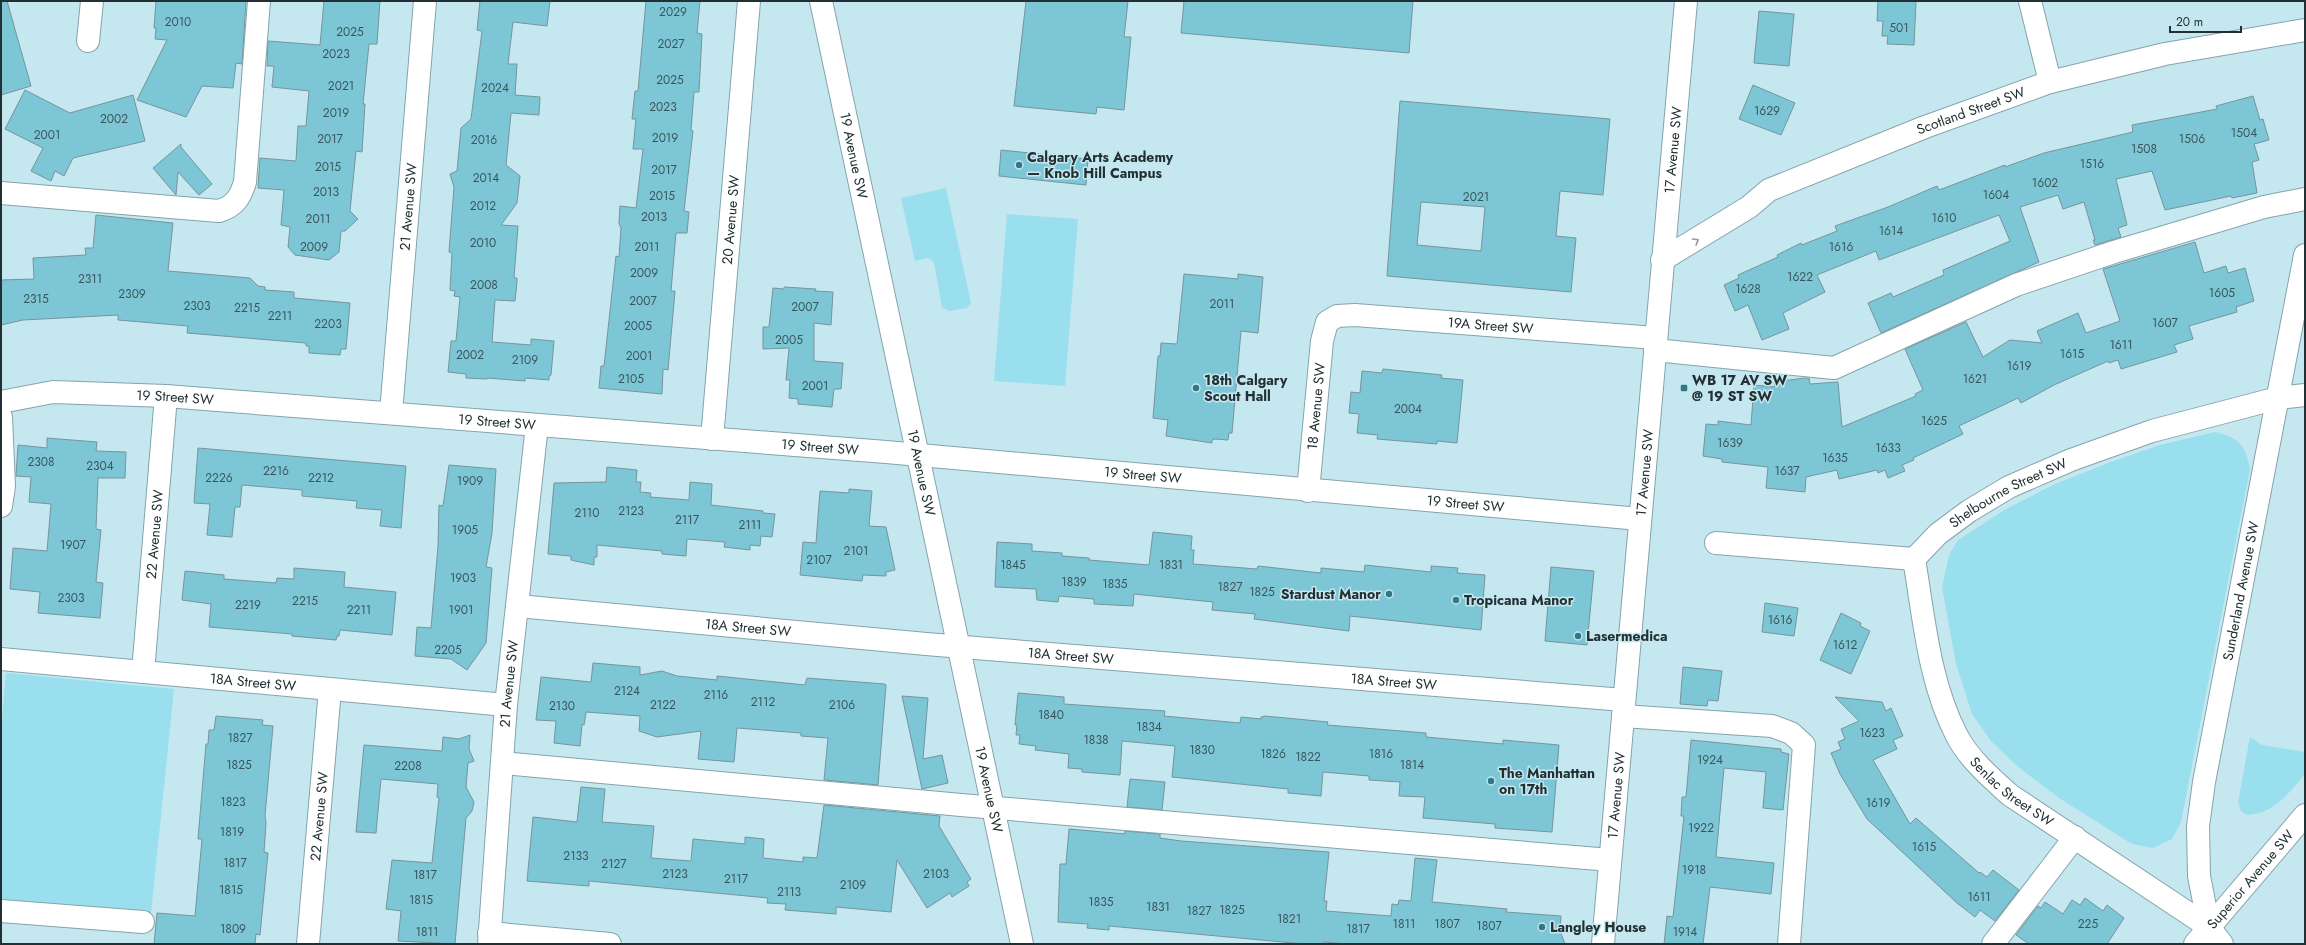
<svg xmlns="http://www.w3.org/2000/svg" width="2306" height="945" font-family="Jost,sans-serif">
<rect width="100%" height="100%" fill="#c5e7ef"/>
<g fill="#9adfee">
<polygon points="946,188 971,303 967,308 949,311 942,307 934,262 928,258 915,261 901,198"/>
<polygon points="1007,214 1078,219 1065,386 994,381"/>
<path d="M2215,432C2239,438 2245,444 2250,469L2181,822L2172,839L2153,848L2132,844L2059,798L2017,766L1991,741L1972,714L1956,664L1942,587L1949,555L1958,540L2006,509L2055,484L2108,463L2160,445Z"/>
<polygon points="6,673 174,689 151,913 4,901 1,897 1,731"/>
<path d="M2250,737L2262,745L2305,752V774C2289,793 2274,814 2247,815L2241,811L2238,802Z"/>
</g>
<g fill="#7dc6d6" stroke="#75959c" fill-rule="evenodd">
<polygon points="1,1 7,1 31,86 1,95"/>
<polygon points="156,1 246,1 242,64 236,63 233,88 202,86 186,117 137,100 167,40 155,39 156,28 154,28"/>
<polygon points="324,1 380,1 377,44 369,44 363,104 365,104 362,152 356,151 350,211 358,219 345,231 341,231 339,252 329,260 295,255 288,247 290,227 281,225 284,190 258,188 260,158 296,161 298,126 306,126 309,91 272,87 274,66 267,66 268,41 320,45"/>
<polygon points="480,1 550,1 547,26 513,22 508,64 517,64 515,95 540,97 539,115 511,113 506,165 520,176 517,203 501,225 518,226 514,278 517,278 517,282 515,301 495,300 492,342 531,345 531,339 554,341 551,375 549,376 549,380 525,378 525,381 487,378 487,379 466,378 466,374 448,372 451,341 456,341 460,297 454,296 455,291 450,290 452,253 449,252 454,187 450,174 457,171 461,128 471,119 482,31 477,30"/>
<polygon points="646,1 700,1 697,33 702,34 699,92 694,92 691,130 693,131 684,211 689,212 687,233 676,233 671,291 675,291 668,370 663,369 662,394 599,388 601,366 604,366 616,256 619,257 621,228 619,223 620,206 636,208 643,149 633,149 636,119 632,119 635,91 638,91"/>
<polygon points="1026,1 1128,1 1124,37 1131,37 1124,110 1097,107 1096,114 1014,106"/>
<polygon points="1184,1 1413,1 1409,53 1181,33"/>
<polygon points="1878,1 1916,1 1914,45 1887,44 1888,36 1882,36 1883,21 1877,21"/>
<polygon points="1759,11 1794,14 1789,66 1754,63"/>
<polygon points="1753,85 1795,103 1781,135 1739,119"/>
<polygon points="25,90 70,113 133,95 145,141 73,158 64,176 55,171 51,181 31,171 43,148 5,129"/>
<polygon points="2253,96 2260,120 2263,119 2269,140 2254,144 2259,160 2252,162 2257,193 2232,198 2231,196 2165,210 2152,171 2116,179 2127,225 2118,228 2121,237 2095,245 2093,240 2095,240 2084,202 2063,209 2058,195 2020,207 2039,262 1881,333 1868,303 1891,293 1893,297 1944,275 1943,270 2010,241 1999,215 1879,260 1876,251 1817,275 1825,292 1783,313 1789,329 1762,340 1748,305 1735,311 1724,285 1739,278 1738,275 1778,257 1777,255 1801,243 1802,245 1837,231 1835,226 1888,207 1937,186 1939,190 2005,165 2005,167 2044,153 2133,132 2132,125 2217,109 2216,106"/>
<path d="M1400,101L1610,119L1603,195L1560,191L1556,236L1576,238L1571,292L1387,276ZM1421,202L1485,207L1481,251L1417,245Z"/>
<polygon points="181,144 181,147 212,184 199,195 178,172 176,195 153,168"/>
<polygon points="1001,150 1088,159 1086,185 999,176"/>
<polygon points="96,215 173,223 168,271 250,278 258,286 265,287 265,290 294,292 294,298 350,303 346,349 341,349 340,355 309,353 309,346 306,346 306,343 187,333 188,326 118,320 118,315 23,320 1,325 1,280 34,279 33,258 86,255 85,248 93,248"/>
<polygon points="2195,242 2204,273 2226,266 2228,273 2245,268 2254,301 2236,307 2237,312 2189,326 2193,339 2174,345 2177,352 2121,369 2118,360 2109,363 2108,361 2054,385 2021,403 2018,398 1959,426 1963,434 1913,458 1914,460 1902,465 1905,471 1888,478 1885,470 1878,473 1877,470 1839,479 1837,470 1806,477 1805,492 1766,488 1768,467 1722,462 1722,459 1703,456 1706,424 1718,425 1718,421 1751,425 1754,385 1775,387 1774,382 1805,378 1809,378 1810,384 1838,382 1842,427 1916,396 1915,394 1923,390 1905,349 1966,322 1983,357 2010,340 2042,343 2037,331 2078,313 2086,333 2120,321 2103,269"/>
<polygon points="1184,274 1238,279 1238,274 1263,277 1258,333 1241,331 1232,433 1229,433 1228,440 1215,439 1212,440 1212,443 1166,436 1168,420 1153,418 1158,356 1160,356 1161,343 1177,344"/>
<polygon points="784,287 816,289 815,291 833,292 831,325 814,323 814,361 843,363 841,389 834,389 832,407 798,404 798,399 789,398 790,380 786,380 789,348 763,349 763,327 769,327 773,288 784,289"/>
<polygon points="1383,369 1442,375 1441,378 1463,380 1457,443 1437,441 1437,444 1377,439 1378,435 1357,433 1359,414 1349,413 1351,392 1360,393 1362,371 1382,373"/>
<polygon points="47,438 97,442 96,451 126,452 125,478 98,478 96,529 101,530 96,582 103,583 100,618 38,613 40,592 10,589 13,548 47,551 51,504 29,502 31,477 16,476 18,445 47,448"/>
<polygon points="198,448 406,466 401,528 380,526 382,510 356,508 357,501 302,496 302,490 242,485 240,507 235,507 232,537 207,535 210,504 194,503"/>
<polygon points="449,465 496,469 492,533 486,567 492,568 486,643 467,670 451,659 415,656 417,627 431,628 438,546 439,505 443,506"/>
<polygon points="607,467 637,470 636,482 641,482 640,492 651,493 650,497 689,500 690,482 712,484 711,505 763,511 763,513 775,514 772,537 761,536 760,546 750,545 750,550 724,547 725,542 687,539 686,556 662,554 662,551 597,545 597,557 594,557 594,565 571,560 571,556 548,554 554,483 606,482"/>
<polygon points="849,489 872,491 869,526 886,527 895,570 886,572 886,576 863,575 862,581 800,575 803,542 816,543 820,491 849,493"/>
<polygon points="1153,532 1192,536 1191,550 1194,550 1193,564 1257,569 1258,566 1321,573 1321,568 1364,572 1365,565 1431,572 1431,566 1458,568 1457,573 1485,575 1481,630 1350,616 1349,631 1254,619 1255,614 1212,610 1213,602 1134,594 1133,606 1094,604 1094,599 1059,596 1058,602 1037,600 1036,589 995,587 997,542 1032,544 1032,551 1062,553 1062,556 1089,558 1089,560 1149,565"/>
<polygon points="1551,567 1594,571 1587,645 1545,641"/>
<polygon points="294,568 345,572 344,587 396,592 392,635 340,630 339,636 337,636 336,640 292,636 292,634 209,627 211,604 182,600 185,571 224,575 224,579 276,583 277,578 294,579"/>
<polygon points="1765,603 1798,608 1794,636 1762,632"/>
<polygon points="1841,613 1861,623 1860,626 1870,631 1851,674 1820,660"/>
<polygon points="593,663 640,667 640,675 662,671 677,676 717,680 717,676 805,685 807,678 884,684 886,685 878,785 824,780 828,738 801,736 801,733 737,728 734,762 698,759 701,731 657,737 639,731 640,716 586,712 584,725 582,724 580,746 554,743 556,721 536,720 541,677 591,682"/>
<polygon points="1683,667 1722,671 1718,701 1708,700 1707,706 1680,704"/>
<polygon points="1018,693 1064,697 1064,704 1165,711 1164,716 1240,723 1241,717 1261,719 1261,717 1265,716 1328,722 1327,725 1426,733 1426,737 1503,744 1503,740 1559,745 1552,832 1495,828 1495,824 1423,818 1425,797 1399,796 1400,782 1369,780 1369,776 1323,772 1321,796 1288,793 1288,789 1172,777 1175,746 1122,741 1120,775 1082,772 1082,769 1068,768 1069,754 1035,750 1036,746 1019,744 1020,735 1016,735 1017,725 1015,725"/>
<polygon points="902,696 928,698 923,759 942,755 948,783 922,789"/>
<polygon points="1835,697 1882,702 1886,711 1891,708 1903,736 1893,740 1897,749 1873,760 1910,824 1916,818 1979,873 1980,872 1987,877 1993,870 2019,890 1995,921 1980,910 1975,917 1957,903 1867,819 1840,774 1831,753 1841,749 1838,742 1845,739 1841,729 1859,721"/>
<polygon points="216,716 263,720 262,725 273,726 265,816 266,823 264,852 268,853 260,935 256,934 255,944 154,944 157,913 195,916 202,839 198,839 206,744 208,744 209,730 214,730"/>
<polygon points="470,735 469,749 474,761 468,763 466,787 474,802 472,811 466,818 455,944 398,941 401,911 386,909 392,860 432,863 439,798 437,797 438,784 381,779 376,833 356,832 364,745 442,751 443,737 459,739"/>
<polygon points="1691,740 1781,749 1781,752 1789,754 1783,810 1763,808 1766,772 1724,768 1716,857 1774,863 1771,894 1710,887 1703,944 1664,944 1667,916 1673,917 1684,816 1681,816 1682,797 1686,797"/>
<polygon points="1130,779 1165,782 1162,810 1127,807"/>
<polygon points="581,787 605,789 602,822 654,826 651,858 691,861 693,839 745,844 745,837 764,839 763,858 803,862 803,857 817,858 824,805 940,816 939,826 971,879 967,882 969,886 952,897 950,893 927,908 897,860 891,912 836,907 836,914 785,910 786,904 767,903 768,898 589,881 589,886 527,881 533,817 577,822"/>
<polygon points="1069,829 1125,834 1125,831 1160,834 1160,838 1181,841 1329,852 1324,901 1327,901 1326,911 1391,916 1392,904 1398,905 1399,900 1411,901 1415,858 1437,860 1432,902 1507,909 1506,912 1561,916 1560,931 1565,944 1348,944 1323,942 1323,944 1304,944 1109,926 1109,930 1087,928 1088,924 1058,922 1060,864 1066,864"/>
<polygon points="2085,898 2103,911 2107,905 2124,918 2107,944 2029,944 2016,935 2038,906 2041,908 2045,902 2063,914 2072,900 2080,905"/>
</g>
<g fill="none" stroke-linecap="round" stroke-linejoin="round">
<defs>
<g id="minor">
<path id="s1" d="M821,1L1022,944"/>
<polyline points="2030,1 2050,82"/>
<polyline points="88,41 92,1"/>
<path d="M1,193L219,211C235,206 240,198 245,182L259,1"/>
<path id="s2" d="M1662,260L1749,207L1769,190L1925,127L2050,82L2165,54L2305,30"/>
<polyline points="1655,350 1834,368 2016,285 2114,252 2264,207 2305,199"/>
<path id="s3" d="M1,402L53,392L166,396L886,452L1640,519"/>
<path id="s4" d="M391,413L425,1"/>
<polyline points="1,417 4,486 1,506"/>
<path id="s5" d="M712,439L749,1"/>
<path id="s6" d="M1308,491L1322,341L1327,322L1337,316L1355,315L1656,338"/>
<path id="s7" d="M1716,543L1914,559L1938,534L1969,511L2009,487L2071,460L2152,431L2278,398L2305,395"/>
<path id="s8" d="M1914,559C1924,618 1929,683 1957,736C1969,759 1991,778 2010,795L2209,927L2222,944"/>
<path id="s9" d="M518,606L926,644L1624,700"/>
<path id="s10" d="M1,659L506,705"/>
<path id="s11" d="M143,672L166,396"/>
<polyline points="1623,716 1772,726 1791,733 1804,745 1789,944"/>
<polyline points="502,763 961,805 1610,860"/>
<polyline points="1,911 143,922"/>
<path id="s12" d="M2209,927L2199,876L2198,826L2204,782L2305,255"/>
<polyline points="489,933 610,944"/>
<path id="s13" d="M308,944L330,689"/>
<path id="s14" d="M489,944L506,705L537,425"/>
<polyline points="1993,944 2075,837"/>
<path id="s15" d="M2195,944L2305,815"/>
</g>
<g id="major">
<path id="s16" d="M1603,944L1686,1"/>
</g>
</defs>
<use href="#minor" stroke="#84a4ac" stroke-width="24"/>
<use href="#major" stroke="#84a4ac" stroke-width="24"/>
<use href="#minor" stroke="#fff" stroke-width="22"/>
<use href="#major" stroke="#fff" stroke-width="22"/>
</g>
<defs><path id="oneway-chevron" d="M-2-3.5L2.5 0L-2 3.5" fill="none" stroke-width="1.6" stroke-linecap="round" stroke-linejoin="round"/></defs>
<use stroke="#919899" href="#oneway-chevron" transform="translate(1696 241) rotate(-31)"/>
<g fill="#327786" stroke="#c5e7ef" stroke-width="1.5">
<circle cx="1019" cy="165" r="4"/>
<circle cx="1196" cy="388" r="4"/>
<rect x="1680" y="384" width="8" height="8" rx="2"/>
<circle cx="1389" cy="594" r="4"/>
<circle cx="1456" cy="600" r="4"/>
<circle cx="1578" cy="636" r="4"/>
<circle cx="1491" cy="781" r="4"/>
<circle cx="1542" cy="927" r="4"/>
</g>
<g text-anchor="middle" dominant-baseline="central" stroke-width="3" stroke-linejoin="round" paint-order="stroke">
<g font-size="12" fill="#3a565c">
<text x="673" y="12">2029</text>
<text x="178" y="22">2010</text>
<text x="1899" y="28">501</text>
<text x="350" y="32">2025</text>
<text x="671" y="44">2027</text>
<text x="336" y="54">2023</text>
<text x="670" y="80">2025</text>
<text x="341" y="86">2021</text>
<text x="495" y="88">2024</text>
<text x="663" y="107">2023</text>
<text x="1767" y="111">1629</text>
<text x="336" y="113">2019</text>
<text x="114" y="119">2002</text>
<text x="2244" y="133">1504</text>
<text x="47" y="135">2001</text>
<text x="665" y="138">2019</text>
<text x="330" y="139">2017</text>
<text x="2192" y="139">1506</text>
<text x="484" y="140">2016</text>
<text x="2144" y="149">1508</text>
<text x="2092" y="164">1516</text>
<text x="328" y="167">2015</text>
<text x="664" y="170">2017</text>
<text x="486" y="178">2014</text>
<text x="2045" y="183">1602</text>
<text x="326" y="192">2013</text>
<text x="1996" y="195">1604</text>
<text x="662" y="196">2015</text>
<text x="1476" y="197">2021</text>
<text x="483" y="206">2012</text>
<text x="654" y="217">2013</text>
<text x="1944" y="218">1610</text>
<text x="318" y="219">2011</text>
<text x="1891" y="231">1614</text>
<text x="483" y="243">2010</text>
<text x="314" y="247">2009</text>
<text x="647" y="247">2011</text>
<text x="1841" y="247">1616</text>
<text x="644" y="273">2009</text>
<text x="1800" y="277">1622</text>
<text x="90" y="279">2311</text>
<text x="484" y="285">2008</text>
<text x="1748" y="289">1628</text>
<text x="2222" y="293">1605</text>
<text x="132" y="294">2309</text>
<text x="36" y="299">2315</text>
<text x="643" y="301">2007</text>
<text x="1222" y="304">2011</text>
<text x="197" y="306">2303</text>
<text x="805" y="307">2007</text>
<text x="247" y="308">2215</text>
<text x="280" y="316">2211</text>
<text x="2165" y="323">1607</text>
<text x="328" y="324">2203</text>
<text x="638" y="326">2005</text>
<text x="789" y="340">2005</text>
<text x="2121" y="345">1611</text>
<text x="2072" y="354">1615</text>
<text x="470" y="355">2002</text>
<text x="639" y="356">2001</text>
<text x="525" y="360">2109</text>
<text x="2019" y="366">1619</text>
<text x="631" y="379">2105</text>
<text x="1975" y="379">1621</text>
<text x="815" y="386">2001</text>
<text x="1408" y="409">2004</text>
<text x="1934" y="421">1625</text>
<text x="1730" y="443">1639</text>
<text x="1888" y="448">1633</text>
<text x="1835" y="458">1635</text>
<text x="41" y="462">2308</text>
<text x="100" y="466">2304</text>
<text x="276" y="471">2216</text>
<text x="1787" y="471">1637</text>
<text x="219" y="478">2226</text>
<text x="321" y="478">2212</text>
<text x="470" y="481">1909</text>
<text x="631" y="511">2123</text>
<text x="587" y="513">2110</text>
<text x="687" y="520">2117</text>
<text x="750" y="525">2111</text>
<text x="465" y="530">1905</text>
<text x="73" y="545">1907</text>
<text x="856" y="551">2101</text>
<text x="819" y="560">2107</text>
<text x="1013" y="565">1845</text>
<text x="1171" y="565">1831</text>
<text x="463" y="578">1903</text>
<text x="1074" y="582">1839</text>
<text x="1115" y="584">1835</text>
<text x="1230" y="587">1827</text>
<text x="1262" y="592">1825</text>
<text x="71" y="598">2303</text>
<text x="305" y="601">2215</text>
<text x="248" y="605">2219</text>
<text x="359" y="610">2211</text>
<text x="461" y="610">1901</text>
<text x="1780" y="620">1616</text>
<text x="1845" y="645">1612</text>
<text x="448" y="650">2205</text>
<text x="627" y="691">2124</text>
<text x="716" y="695">2116</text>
<text x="763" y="702">2112</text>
<text x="663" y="705">2122</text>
<text x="842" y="705">2106</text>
<text x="562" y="706">2130</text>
<text x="1051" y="715">1840</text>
<text x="1149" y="727">1834</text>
<text x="1872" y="733">1623</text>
<text x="240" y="738">1827</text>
<text x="1096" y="740">1838</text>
<text x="1202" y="750">1830</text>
<text x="1273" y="754">1826</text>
<text x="1381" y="754">1816</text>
<text x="1308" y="757">1822</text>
<text x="1710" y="760">1924</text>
<text x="239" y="765">1825</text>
<text x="1412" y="765">1814</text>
<text x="408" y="766">2208</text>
<text x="233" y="802">1823</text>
<text x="1878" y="803">1619</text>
<text x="1701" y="828">1922</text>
<text x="232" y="832">1819</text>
<text x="1924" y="847">1615</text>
<text x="576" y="856">2133</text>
<text x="235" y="863">1817</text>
<text x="614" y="864">2127</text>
<text x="1694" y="870">1918</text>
<text x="675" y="874">2123</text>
<text x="936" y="874">2103</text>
<text x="425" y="875">1817</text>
<text x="736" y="879">2117</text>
<text x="853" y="885">2109</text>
<text x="231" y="890">1815</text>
<text x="789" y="892">2113</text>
<text x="1979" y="897">1611</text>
<text x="421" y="900">1815</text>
<text x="1101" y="902">1835</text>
<text x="1158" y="907">1831</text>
<text x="1232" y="910">1825</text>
<text x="1199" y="911">1827</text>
<text x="1289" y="919">1821</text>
<text x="1404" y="924">1811</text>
<text x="1447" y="924">1807</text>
<text x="2088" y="924">225</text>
<text x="1489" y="926">1807</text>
<text x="233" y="929">1809</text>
<text x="1358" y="929">1817</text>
<text x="427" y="932">1811</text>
<text x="1685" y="932">1914</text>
</g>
<g font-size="14" fill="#233033" stroke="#c5e7ef">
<text stroke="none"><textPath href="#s2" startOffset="345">Scotland Street SW</textPath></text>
<text stroke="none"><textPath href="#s16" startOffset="797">17 Avenue SW</textPath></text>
<text stroke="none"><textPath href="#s1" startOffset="158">19 Avenue SW</textPath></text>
<text stroke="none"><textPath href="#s4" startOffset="207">21 Avenue SW</textPath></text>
<text stroke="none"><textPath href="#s5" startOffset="220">20 Avenue SW</textPath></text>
<text stroke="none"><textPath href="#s6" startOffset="336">19A Street SW</textPath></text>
<text stroke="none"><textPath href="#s3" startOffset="175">19 Street SW</textPath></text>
<text stroke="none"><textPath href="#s6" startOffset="85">18 Avenue SW</textPath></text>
<text stroke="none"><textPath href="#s3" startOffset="498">19 Street SW</textPath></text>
<text stroke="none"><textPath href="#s3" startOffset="822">19 Street SW</textPath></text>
<text stroke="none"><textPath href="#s1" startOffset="482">19 Avenue SW</textPath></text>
<text stroke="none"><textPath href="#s16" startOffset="473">17 Avenue SW</textPath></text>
<text stroke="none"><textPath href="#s3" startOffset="1146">19 Street SW</textPath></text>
<text stroke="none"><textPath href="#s7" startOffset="315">Shelbourne Street SW</textPath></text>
<text stroke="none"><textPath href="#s3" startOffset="1470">19 Street SW</textPath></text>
<text stroke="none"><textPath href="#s11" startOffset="138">22 Avenue SW</textPath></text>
<text stroke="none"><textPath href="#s12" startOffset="341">Sunderland Avenue SW</textPath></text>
<text stroke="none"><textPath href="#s9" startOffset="231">18A Street SW</textPath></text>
<text stroke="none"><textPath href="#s9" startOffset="555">18A Street SW</textPath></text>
<text stroke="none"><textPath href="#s9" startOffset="879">18A Street SW</textPath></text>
<text stroke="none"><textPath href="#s10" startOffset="253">18A Street SW</textPath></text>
<text stroke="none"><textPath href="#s14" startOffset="261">21 Avenue SW</textPath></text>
<text stroke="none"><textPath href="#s1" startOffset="806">19 Avenue SW</textPath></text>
<text stroke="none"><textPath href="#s8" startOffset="262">Senlac Street SW</textPath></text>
<text stroke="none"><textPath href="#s16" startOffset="149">17 Avenue SW</textPath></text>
<text stroke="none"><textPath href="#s13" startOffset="128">22 Avenue SW</textPath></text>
<text stroke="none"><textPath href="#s15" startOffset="85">Superior Avenue SW</textPath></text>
</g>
<g font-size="14" font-weight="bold" fill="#233033" stroke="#c5e7ef" text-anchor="start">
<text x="1027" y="157">Calgary Arts Academy<tspan x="1027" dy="16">— Knob Hill Campus</tspan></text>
<text x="1204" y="380">18th Calgary<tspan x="1204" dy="16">Scout Hall</tspan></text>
<text x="1692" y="380">WB 17 AV SW<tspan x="1692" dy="16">@ 19 ST SW</tspan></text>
<text x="1381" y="594" text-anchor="end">Stardust Manor</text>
<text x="1464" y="600">Tropicana Manor</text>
<text x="1586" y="636">Lasermedica</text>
<text x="1499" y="773">The Manhattan<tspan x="1499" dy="16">on 17th</tspan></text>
<text x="1550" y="927">Langley House</text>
</g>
</g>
<rect width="2306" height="945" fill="none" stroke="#233033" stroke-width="4"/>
<path d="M2170 26v6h71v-6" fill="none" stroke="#233033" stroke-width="2"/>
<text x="2176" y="26" font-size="12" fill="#233033" stroke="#c5e7ef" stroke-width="3" paint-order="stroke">20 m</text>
</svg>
